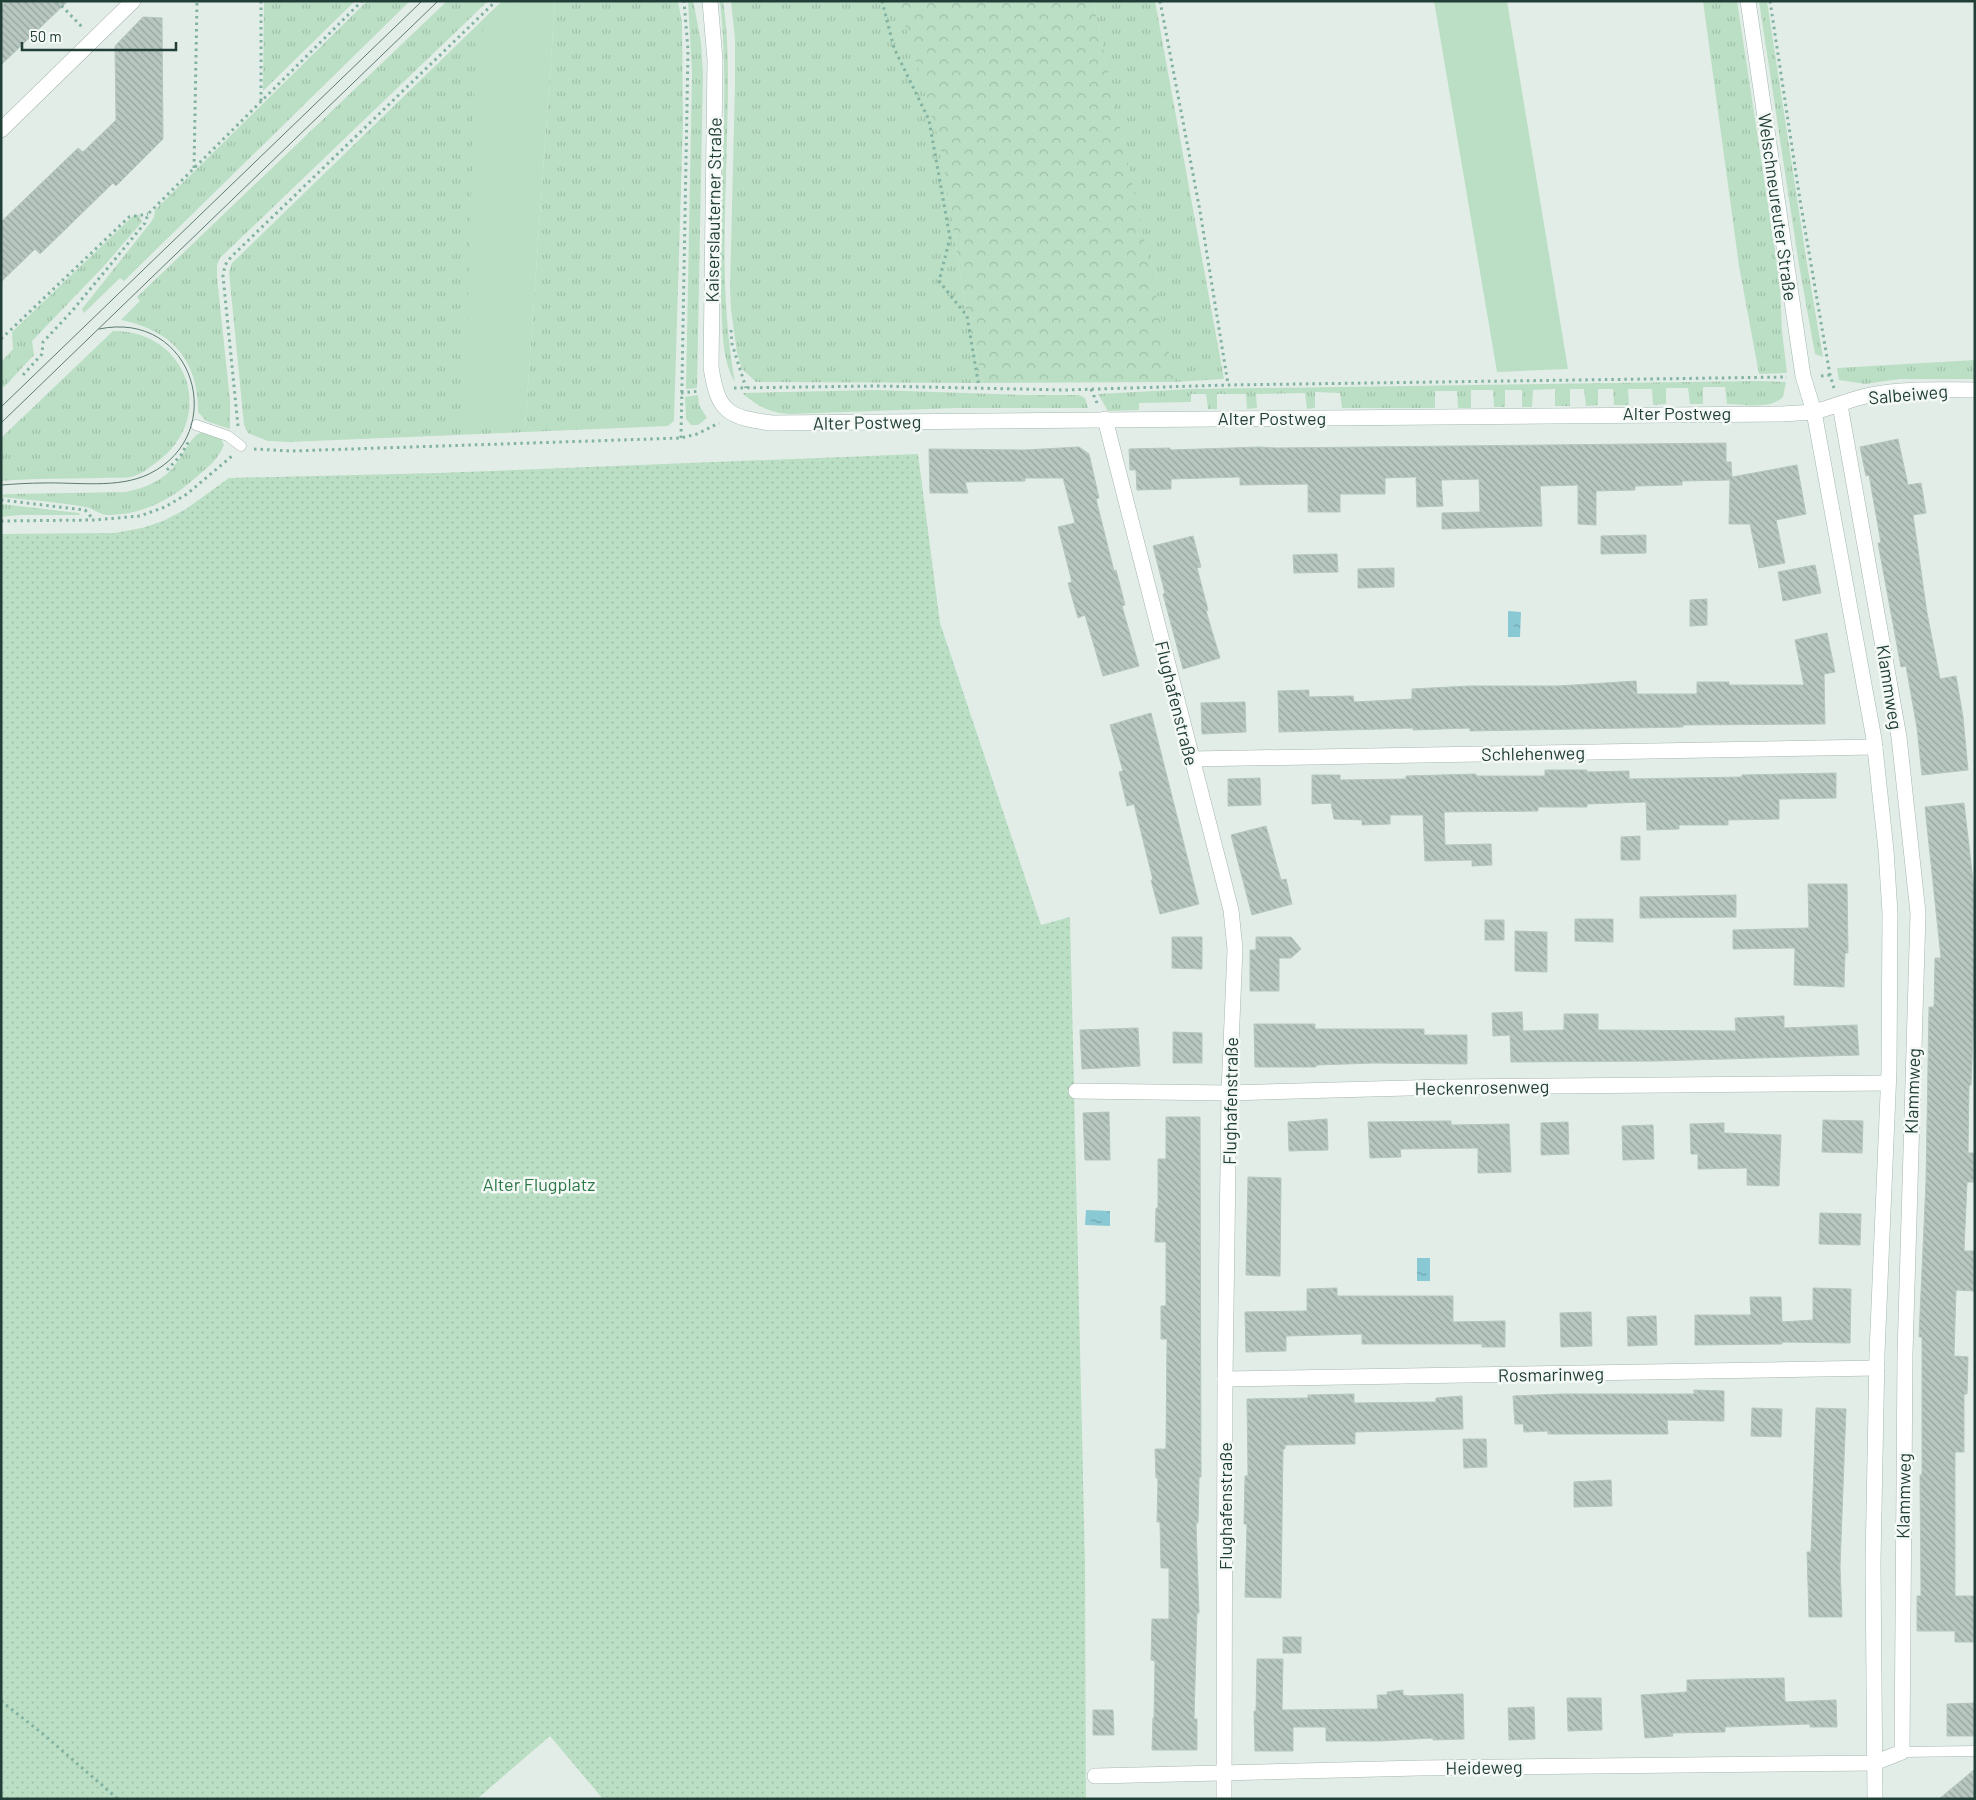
<svg xmlns="http://www.w3.org/2000/svg" width="1976" height="1800" font-family="Barlow,sans-serif">
<defs>
<pattern id="grass-tufts" width="24" height="20" patternUnits="userSpaceOnUse" patternTransform="scale(1.25)"><rect width="24" height="20" fill="#bbdfc4"/><path d="M3 7l-1-3M5 7V3M7 7l1-3M15 17l-1-3M17 17v-4M19 17l1-3" fill="none" stroke="#a0c0a9"/></pattern>
<pattern id="forest-crowns" width="20" height="18" patternUnits="userSpaceOnUse" patternTransform="scale(1.25)"><rect width="20" height="18" fill="#bbdfc4"/><path d="M2 6a3 3 0 1 1 6 0M12 15a3 3 0 1 1 6 0" fill="none" stroke="#a0c0a9"/></pattern>
<pattern id="park-dots" width="8" height="8" patternUnits="userSpaceOnUse" patternTransform="scale(1.25)"><rect width="8" height="8" fill="#bbdfc4"/><path d="M2 2h.1M6 6h.1" fill="none" stroke="#a0c0a9" stroke-width="1.8" stroke-linecap="round"/></pattern>
<pattern id="water-ripples" width="26" height="14" patternUnits="userSpaceOnUse" patternTransform="scale(1.25)"><rect width="26" height="14" fill="#89c9d4"/><path d="M2 4q2-2 4 0t4 0M15 11q2-2 4 0t4 0" fill="none" stroke="#70a5ad"/></pattern>
<pattern id="building-back-hatch" width="6" height="6" patternUnits="userSpaceOnUse" patternTransform="scale(1.25)"><rect width="6" height="6" fill="#b8c8c1"/><path d="M-1 5l2 2M0 0l6 6M5-1l2 2" fill="none" stroke="#95a49e"/></pattern>
</defs>
<rect width="100%" height="100%" fill="#e3ede8"/>
<g fill="url(#grass-tufts)">
<polygon points="264,1 355,1 263,91"/>
<polygon points="367,1 410,1 124,281 120,278 84,313 82,309 151,222 154,217 155,210"/>
<path d="M447,1H488L220,258L217,265V277L230,400V429L206,421L200,414L198,413C199,361 172,330 121,320L140,301L137,297Z"/>
<polygon points="502,1 516,1 476,38 525,428 555,1 678,1 682,23 683,121 674,421 668,426 289,442 268,441 248,433 244,425 229,272 232,263"/>
<polygon points="688,1 693,1 694,5 701,42 703,74 697,388 686,389 692,72"/>
<path d="M720,1H723C730,47 728,92 727,138C725,220 720,301 735,382C721,359 723,327 721,301C717,201 731,101 720,1Z"/>
<polygon points="731,1 899,1 940,142 967,316 983,383 756,382 742,369 737,353 731,310 730,288 735,85 735,39"/>
<polygon points="1093,1 1155,1 1224,379 1174,382"/>
<polygon points="1703,1 1737,1 1780,283 1782,331 1787,373 1759,374 1739,266"/>
<polygon points="1759,1 1767,1 1807,264 1823,357 1815,354 1799,265"/>
<polygon points="134,215 139,215 142,222 104,266 32,341 34,355 4,387 1,386 1,362 13,349 12,332"/>
<path d="M113,331C188,330 218,418 157,462C150,467 142,474 134,476C125,479 113,477 104,478C69,479 35,478 1,481V438Z"/>
<polygon points="1975,360 1975,379 1899,379 1865,384 1839,380 1837,368"/>
<path d="M1760,381L1786,382L1783,397C1770,410 1743,404 1727,404L1725,387H1703V404H1690L1688,388H1666V404L1653,405L1652,389H1628L1629,405H1614L1613,389H1598V405L1586,406L1584,389H1570V406H1555V389L1533,390L1532,407H1522V390H1505V407H1494L1493,390H1471V408H1458L1457,391H1435V408H1342L1340,393L1315,392V408L1307,409L1305,393L1256,394L1257,408L1247,409L1246,394H1217V409H1208L1206,394H1191V402L1139,403V410L1108,411L1098,394L1190,389Z"/>
<path d="M875,390L1023,395H1079L1085,398L1088,408H956L790,414C770,413 757,406 742,393Z"/>
<polygon points="698,395 699,405 707,418 698,425 691,425 686,419 685,397"/>
<path d="M202,432L220,436L224,445C218,460 206,469 194,479C169,501 141,515 107,515C100,515 93,508 85,507C58,502 29,500 1,497V495L8,494L126,492C142,488 155,484 168,473C179,464 191,434 202,432Z"/>
<polygon points="1,504 79,513 80,515 20,515 1,517"/>
</g>
<polygon fill="url(#forest-crowns)" points="898,1 1093,1 1175,382 983,383 967,316 940,144"/>
<polygon fill="url(#park-dots)" points="918,454 940,623 1041,925 1070,917 1085,1563 1086,1799 603,1799 550,1736 477,1799 1,1799 1,534 114,533 142,528 163,521 186,509 229,478 438,473"/>
<g fill="#bbdfc4">
<polygon points="516,1 555,1 525,428 464,429 476,37"/>
<polygon points="1434,1 1507,1 1568,369 1497,372"/>
</g>
<g fill="url(#water-ripples)">
<polygon points="1508,611 1521,612 1520,637 1508,637"/>
<polygon points="1086,1210 1110,1211 1110,1226 1085,1225"/>
<rect x="1417" y="1258" width="13" height="23"/>
</g>
<g fill="url(#building-back-hatch)" stroke="#b5c7bf">
<polygon points="7,1 68,1 1,65 1,6"/>
<polygon points="143,17 162,18 163,139 116,186 113,183 40,254 35,249 1,282 1,222 78,148 83,152 116,120 115,46"/>
<polygon points="1898,439 1908,485 1921,483 1926,513 1913,515 1927,613 1940,679 1956,676 1963,717 1968,770 1922,775 1917,728 1906,666 1901,667 1878,543 1881,543 1869,475 1866,476 1860,447"/>
<polygon points="1726,443 1726,462 1731,462 1732,477 1797,465 1806,514 1776,520 1785,563 1759,568 1750,524 1729,524 1730,480 1682,481 1682,485 1635,486 1635,490 1596,491 1596,525 1578,524 1578,485 1540,486 1542,526 1442,529 1442,513 1480,512 1479,479 1441,480 1443,506 1417,507 1416,477 1385,478 1385,494 1340,494 1340,512 1308,512 1308,484 1240,485 1240,477 1171,479 1171,489 1137,490 1136,470 1130,470 1129,449 1170,448 1170,450 1260,447 1276,448"/>
<polygon points="1079,447 1089,454 1099,498 1096,499 1114,571 1116,570 1125,605 1122,606 1139,666 1103,676 1085,615 1078,618 1068,583 1072,582 1058,527 1075,523 1063,478 1025,478 1025,481 965,482 968,493 930,493 929,449 1024,450"/>
<polygon points="1646,535 1646,553 1601,554 1601,536"/>
<polygon points="1193,536 1201,567 1197,568 1208,610 1206,611 1220,658 1183,669 1163,594 1165,593 1153,546"/>
<polygon points="1337,554 1338,572 1294,573 1293,555"/>
<polygon points="1815,565 1821,593 1783,601 1778,572"/>
<polygon points="1394,568 1394,587 1358,588 1358,569"/>
<polygon points="1707,599 1707,625 1690,626 1690,600"/>
<polygon points="1827,633 1835,672 1824,674 1825,724 1683,725 1683,727 1470,731 1470,728 1413,730 1413,728 1279,732 1278,691 1309,690 1309,697 1353,696 1354,702 1412,699 1412,689 1469,686 1558,686 1636,681 1637,694 1697,694 1697,682 1729,682 1729,685 1804,685 1795,640"/>
<polygon points="1245,702 1246,732 1202,734 1201,703"/>
<polygon points="1151,713 1199,904 1160,914 1151,880 1153,880 1134,804 1127,806 1119,772 1123,771 1110,725"/>
<polygon points="1545,770 1587,770 1587,772 1629,771 1629,779 1742,777 1742,775 1836,773 1836,798 1779,799 1779,819 1728,820 1728,825 1679,825 1679,829 1647,830 1646,802 1587,804 1587,807 1538,807 1538,811 1444,812 1445,845 1491,844 1492,865 1472,866 1472,860 1425,861 1423,815 1390,815 1390,824 1362,825 1362,820 1334,819 1331,803 1312,804 1312,775 1340,775 1340,780 1406,779 1406,776 1476,774 1476,776 1545,776"/>
<polygon points="1260,778 1261,805 1228,806 1228,779"/>
<polygon points="1964,803 1975,898 1975,989 1971,1085 1969,1085 1968,1153 1975,1153 1974,1182 1967,1182 1964,1251 1975,1251 1975,1291 1956,1290 1954,1356 1968,1357 1967,1394 1964,1394 1964,1452 1955,1452 1955,1596 1975,1596 1975,1642 1955,1642 1955,1631 1917,1631 1917,1596 1921,1596 1920,1475 1922,1475 1922,1337 1919,1337 1926,1181 1929,1007 1934,1007 1935,958 1941,958 1925,807"/>
<polygon points="1266,826 1281,880 1286,879 1292,904 1252,915 1231,835"/>
<polygon points="1640,836 1640,860 1621,860 1621,837"/>
<polygon points="1808,884 1847,884 1848,953 1845,953 1844,987 1794,985 1795,948 1733,949 1733,930 1809,928"/>
<polygon points="1736,895 1736,917 1640,918 1640,897"/>
<polygon points="1575,919 1613,919 1613,942 1575,941"/>
<rect x="1485" y="920" width="19" height="20"/>
<polygon points="1515,931 1547,932 1547,972 1515,971"/>
<polygon points="1172,937 1202,937 1202,969 1172,968"/>
<polygon points="1256,937 1291,937 1301,949 1291,958 1279,958 1279,991 1250,991 1250,950 1256,950"/>
<polygon points="1522,1012 1523,1031 1564,1030 1564,1014 1598,1014 1598,1030 1736,1031 1735,1018 1784,1016 1784,1028 1857,1025 1859,1055 1657,1061 1511,1062 1510,1035 1493,1036 1492,1013"/>
<polygon points="1254,1024 1315,1024 1315,1029 1424,1029 1424,1035 1467,1035 1467,1064 1374,1063 1316,1065 1316,1067 1255,1067"/>
<polygon points="1138,1028 1140,1066 1082,1069 1080,1030"/>
<polygon points="1173,1032 1202,1033 1202,1063 1173,1063"/>
<polygon points="1109,1112 1110,1160 1085,1160 1083,1113"/>
<polygon points="1166,1117 1200,1117 1201,1477 1199,1477 1198,1523 1196,1523 1199,1613 1197,1613 1194,1719 1197,1719 1197,1750 1152,1750 1153,1718 1154,1718 1155,1661 1151,1660 1152,1619 1169,1619 1169,1568 1161,1568 1160,1522 1157,1522 1158,1478 1156,1478 1155,1449 1166,1449 1167,1339 1161,1339 1161,1306 1166,1306 1166,1242 1155,1242 1156,1208 1158,1208 1158,1159 1166,1159"/>
<polygon points="1327,1119 1328,1150 1289,1151 1288,1122"/>
<polygon points="1823,1120 1863,1121 1862,1153 1822,1152"/>
<polygon points="1451,1121 1451,1125 1509,1124 1511,1172 1478,1173 1478,1148 1400,1149 1401,1157 1370,1158 1368,1122"/>
<polygon points="1568,1122 1569,1154 1541,1155 1541,1123"/>
<polygon points="1724,1123 1724,1133 1781,1135 1779,1186 1747,1185 1747,1168 1698,1169 1698,1154 1691,1154 1690,1124"/>
<polygon points="1653,1125 1654,1159 1623,1160 1622,1126"/>
<polygon points="1248,1177 1281,1178 1280,1276 1246,1275"/>
<polygon points="1820,1213 1861,1214 1860,1245 1819,1244"/>
<polygon points="1337,1288 1337,1296 1453,1296 1453,1322 1505,1321 1505,1347 1482,1347 1482,1344 1362,1344 1362,1334 1286,1336 1286,1351 1246,1352 1245,1312 1307,1311 1307,1289"/>
<polygon points="1813,1288 1851,1289 1850,1343 1782,1342 1782,1344 1695,1345 1695,1315 1751,1315 1750,1297 1781,1297 1782,1322 1813,1320"/>
<polygon points="1591,1312 1592,1346 1561,1347 1560,1313"/>
<polygon points="1656,1316 1657,1345 1628,1346 1627,1317"/>
<polygon points="1694,1390 1724,1391 1724,1421 1667,1420 1668,1434 1548,1434 1548,1431 1524,1432 1523,1424 1515,1424 1513,1396 1561,1394 1694,1394"/>
<polygon points="1354,1394 1354,1403 1436,1402 1436,1398 1462,1396 1463,1429 1355,1432 1355,1444 1285,1445 1285,1449 1283,1449 1281,1598 1245,1597 1247,1524 1244,1524 1245,1476 1248,1476 1247,1399 1308,1398 1308,1395"/>
<polygon points="1752,1408 1782,1409 1781,1437 1751,1436"/>
<polygon points="1816,1408 1846,1409 1840,1567 1842,1617 1809,1617 1807,1552 1811,1552"/>
<polygon points="1463,1439 1486,1439 1487,1467 1464,1468"/>
<polygon points="1611,1480 1612,1506 1574,1507 1574,1482"/>
<rect x="1283" y="1637" width="18" height="16"/>
<polygon points="1257,1659 1283,1659 1282,1710 1378,1709 1377,1695 1387,1695 1387,1692 1403,1690 1403,1695 1410,1696 1463,1694 1464,1739 1433,1740 1433,1738 1380,1741 1326,1741 1326,1727 1293,1727 1293,1751 1255,1751 1254,1711 1256,1711"/>
<polygon points="1784,1678 1785,1702 1836,1700 1837,1727 1810,1727 1810,1724 1725,1727 1725,1732 1672,1733 1673,1736 1645,1738 1641,1695 1687,1692 1687,1680"/>
<polygon points="1567,1698 1601,1698 1602,1730 1568,1731"/>
<polygon points="1975,1703 1975,1736 1947,1736 1947,1704"/>
<polygon points="1534,1707 1535,1739 1509,1740 1508,1708"/>
<polygon points="1093,1710 1113,1710 1114,1735 1093,1735"/>
<polygon points="1975,1769 1975,1799 1939,1799"/>
</g>
<g fill="none" stroke-linecap="round" stroke-linejoin="round">
<defs>
<g id="service">
<polyline points="196,425 228,436 241,446"/>
<polyline points="1902,1752 1975,1751"/>
</g>
<g id="minor">
<polyline points="1,130 133,1"/>
<path d="M1814,412C1833,407 1851,399 1870,395C1904,388 1940,390 1975,390"/>
<polyline points="1105,419 1231,910 1235,949 1229,1093 1225,1379 1224,1799"/>
<polyline points="1192,759 1875,747"/>
<polyline points="1076,1091 1229,1093 1445,1087 1888,1083"/>
<polyline points="1225,1379 1877,1368"/>
<polyline points="1095,1776 1419,1768 1874,1763 1902,1752 1905,1354 1918,913 1899,737 1840,405"/>
</g>
<g id="secondary">
<path d="M710,1L715,60L711,367C718,413 728,417 772,423L1782,414L1814,412"/>
<polyline points="1748,1 1803,376 1814,412 1874,739 1886,850 1890,913 1889,1070 1877,1353 1873,1563 1875,1799"/>
</g>
</defs>
<use href="#service" stroke="#a5b5af" stroke-width="11"/>
<use href="#minor" stroke="#a5b5af" stroke-width="16"/>
<use href="#secondary" stroke="#a1b9b0" stroke-width="16"/>
<g stroke="#82b2a2" stroke-width="3" stroke-dasharray="2.5 4" stroke-linecap="butt">
<polyline points="57,1 83,28"/>
<polyline points="882,1 894,48 929,120 950,238 939,281 967,316 979,387"/>
<polyline points="1160,1 1200,211 1228,384"/>
<polyline points="1770,1 1800,200 1830,375 1834,388"/>
<polyline points="261,101 261,1"/>
<polyline points="194,168 197,1"/>
<polyline points="731,330 732,344 746,388"/>
<polyline points="1,339 129,217 148,214"/>
<polyline points="23,375 42,354 43,342 72,311 145,223 148,214 362,1"/>
<polyline points="1821,376 1830,375"/>
<polyline points="734,388 877,386 1065,390 1228,385 1787,377"/>
<polyline points="1091,389 1097,403"/>
<polyline points="681,393 700,391"/>
<polyline points="238,426 223,276 225,265 231,257 496,1"/>
<polyline points="681,438 688,50 684,1"/>
<polyline points="254,449 291,451 681,438 697,434 719,423"/>
<polyline points="167,470 181,455 190,439"/>
<polyline points="1,500 85,510 93,519"/>
<polyline points="1,521 94,520 140,516 165,507 187,494 232,456"/>
<polyline points="1,1701 43,1734 118,1799"/>
</g>
<use href="#service" stroke="#fff" stroke-width="10"/>
<use href="#minor" stroke="#fff" stroke-width="15"/>
<use href="#secondary" stroke="#fff" stroke-width="15"/>
<g stroke="#5c7b72" stroke-width="1">
<polyline points="1,407 422,1"/>
<polyline points="1,423 438,1"/>
<path d="M1,485C15,484 29,483 43,483C76,482 118,489 149,474C231,434 194,309 99,329"/>
</g>
</g>
<g text-anchor="middle" dominant-baseline="central" stroke-width="5" stroke-linejoin="round" paint-order="stroke">
<g font-size="18" fill="#223f37" stroke="#f4f9f6">
<text transform="translate(1778 207) rotate(82)">Welschneureuter Straße</text>
<text transform="translate(713 210) rotate(-89)">Kaiserslauterner Straße</text>
<text transform="translate(1908 394) rotate(-5)">Salbeiweg</text>
<text x="1677" y="413">Alter Postweg</text>
<text x="1272" y="418">Alter Postweg</text>
<text transform="translate(867 422) rotate(-1)">Alter Postweg</text>
<text transform="translate(1890 687) rotate(81)">Klammweg</text>
<text transform="translate(1177 703) rotate(76)">Flughafenstraße</text>
<text transform="translate(1533 753) rotate(-1)">Schlehenweg</text>
<text transform="translate(1482 1087) rotate(-1)">Heckenrosenweg</text>
<text transform="translate(1912 1091) rotate(-88)">Klammweg</text>
<text transform="translate(1230 1101) rotate(-89)">Flughafenstraße</text>
<text transform="translate(1551 1374) rotate(-1)">Rosmarinweg</text>
<text transform="translate(1903 1496) rotate(-89)">Klammweg</text>
<text transform="translate(1225 1506) rotate(-90)">Flughafenstraße</text>
<text transform="translate(1484 1767) rotate(-1)">Heideweg</text>
</g>
<g font-size="18" fill="#2b7747" stroke="#f4f9f6">
<text x="539" y="1184">Alter Flugplatz</text>
</g>
</g>
<rect width="1976" height="1800" fill="none" stroke="#223f37" stroke-width="5"/>
<path d="M22 42v8h154v-8" fill="none" stroke="#223f37" stroke-width="2.5"/>
<text x="30" y="42" font-size="15" fill="#223f37" stroke="#f4f9f6" stroke-width="4" paint-order="stroke">50 m</text>
</svg>
